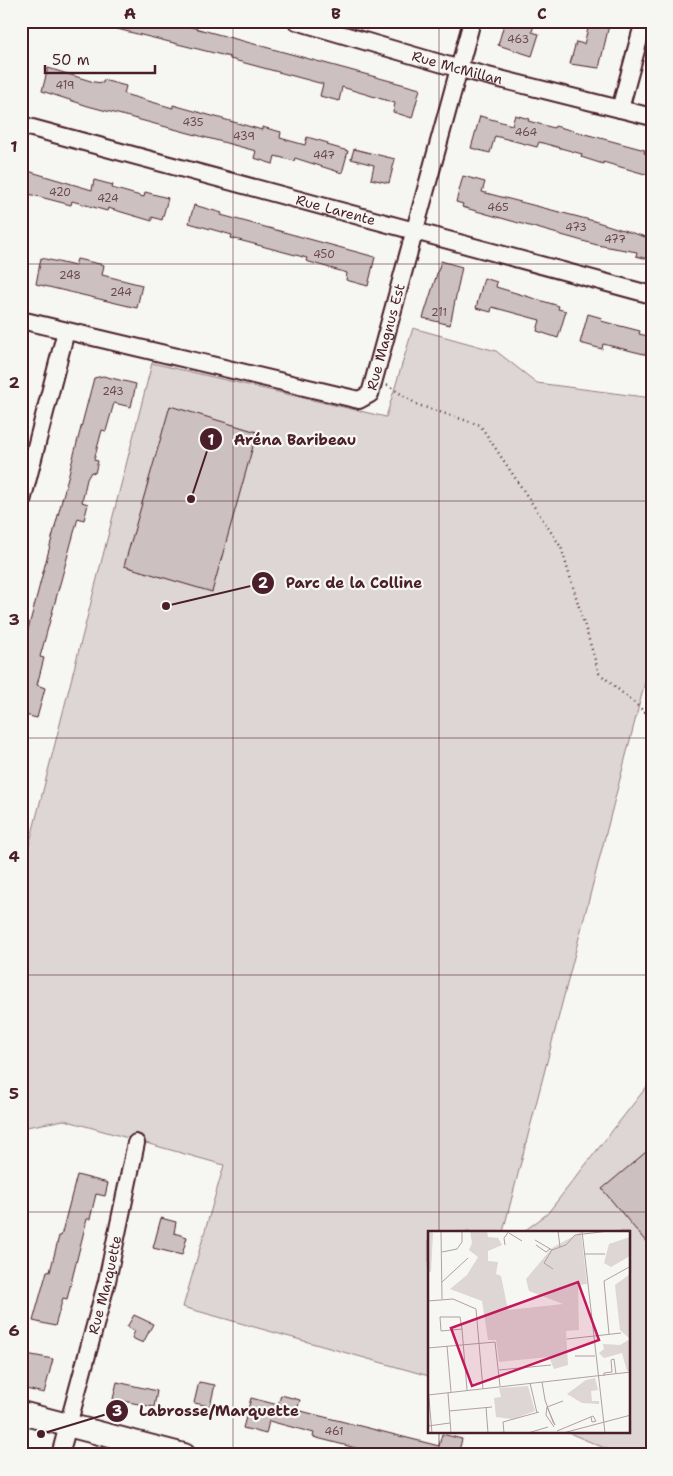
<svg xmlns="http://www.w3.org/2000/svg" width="673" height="1476" font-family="'Shantell Sans',sans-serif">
<rect width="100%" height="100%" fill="#f6f6f2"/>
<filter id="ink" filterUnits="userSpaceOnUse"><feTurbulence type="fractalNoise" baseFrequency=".02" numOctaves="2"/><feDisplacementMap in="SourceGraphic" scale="10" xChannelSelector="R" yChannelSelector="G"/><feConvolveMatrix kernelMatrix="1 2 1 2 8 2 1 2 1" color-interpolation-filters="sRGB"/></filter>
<g filter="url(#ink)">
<g fill="#ddd6d5" stroke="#947a80">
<polygon points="413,328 496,351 537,383 652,398 652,655 503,1232 429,1232 429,1376 183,1307 224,1165 64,1120 21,1128 21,877 152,363 386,417"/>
<polygon points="652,1080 652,1455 621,1455 567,1432 629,1432 629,1232 523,1232 547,1214"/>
</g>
<g fill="#ccc1c0" stroke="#4a1f2b">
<polygon points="101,21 169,21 420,89 412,118 393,112 395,103 342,87 339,101 320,96 323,84 230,59 230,57 101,25"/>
<polygon points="505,21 535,21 532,32 539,34 532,56 498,45"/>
<polygon points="590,21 610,21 599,68 570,64 576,42 584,44"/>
<polygon points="48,68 94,82 103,83 103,80 126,86 124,94 173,108 173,105 262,130 262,127 281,132 280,138 305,145 307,137 328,143 327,145 348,151 342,173 295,158 294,161 275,156 273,164 254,158 256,151 88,106 42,91"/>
<polygon points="515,115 529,119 528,121 554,128 555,126 645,150 644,153 652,155 652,176 603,162 603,164 581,157 582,154 539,142 537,147 495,136 490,153 471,148 480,116 512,125"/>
<polygon points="354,149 395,159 389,183 371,179 374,165 351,159"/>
<polygon points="21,169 92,190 94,180 113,185 112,188 144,197 145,192 168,198 162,220 152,217 152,221 108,208 107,211 72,201 71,205 21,192"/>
<polygon points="463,176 485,182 482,192 594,221 652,239 652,260 636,256 637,252 597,245 462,207 463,204 456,202"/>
<polygon points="194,205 222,213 221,215 375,257 368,286 346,280 347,273 306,261 307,258 231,238 232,235 189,223"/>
<polygon points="41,258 75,266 77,259 104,265 102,275 142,285 137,308 36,284"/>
<polygon points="441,261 462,267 450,325 423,318"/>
<polygon points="484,278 497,282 496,287 559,306 558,309 566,311 558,338 537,331 540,320 492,307 491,312 476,308"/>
<polygon points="588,314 602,318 601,321 640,331 639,334 652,337 648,355 603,344 602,349 580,343"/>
<polygon points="103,376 136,384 131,407 114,403 106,431 102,430 94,460 98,461 95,473 91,472 87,479 82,502 88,504 84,520 78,518 40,657 44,658 37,685 45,688 37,718 21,714 21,642 25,641 94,378"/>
<polygon points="170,406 257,432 212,592 124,566"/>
<polygon points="652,1147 652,1249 602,1189"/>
<polygon points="77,1175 108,1183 105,1196 96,1194 90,1219 87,1219 67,1299 63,1298 55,1326 33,1321 47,1271 50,1272 59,1236 61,1236"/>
<polygon points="161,1218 176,1222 174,1233 187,1237 182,1255 153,1248"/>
<polygon points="134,1315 153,1324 143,1343 132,1338 135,1331 127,1327"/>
<polygon points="21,1353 53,1359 44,1393 21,1388"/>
<polygon points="117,1382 157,1391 154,1407 113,1399"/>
<polygon points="199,1382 215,1385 210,1406 194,1403"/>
<polygon points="281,1395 300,1400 297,1410 439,1446 442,1434 462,1439 458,1455 383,1455 313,1437 314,1433 269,1421 266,1434 243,1428 251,1398 278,1405"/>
</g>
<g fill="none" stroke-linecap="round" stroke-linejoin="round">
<defs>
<g id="minor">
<path id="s1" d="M296,21L460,69L652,117"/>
<polyline points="620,109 644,21"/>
<path id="s2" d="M21,125L652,295"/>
<path id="s3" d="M21,320L359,400L370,394L472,21"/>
<polyline points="21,505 66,331"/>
<path id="s4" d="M60,1455L107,1281L136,1143"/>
</g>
<polyline id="secondary" points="21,1413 184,1455"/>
</defs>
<use href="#minor" stroke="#4a1f2b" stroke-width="20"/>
<use href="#secondary" stroke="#4a1f2b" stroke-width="26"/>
<polyline stroke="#4a1f2b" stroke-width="2.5" stroke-dasharray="1 4" stroke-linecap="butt" points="387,385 418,405 480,425 561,547 599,673 652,718"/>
<use href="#minor" stroke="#f6f6f2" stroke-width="16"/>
<use href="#secondary" stroke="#f6f6f2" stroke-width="22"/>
</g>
</g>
<path fill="none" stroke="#4a1f2b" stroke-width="1" stroke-opacity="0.55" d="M233,21V1455M439,21V1232M21,264H652M21,501H652M21,738H652M21,975H652M21,1212H652M439,1432V1455"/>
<g text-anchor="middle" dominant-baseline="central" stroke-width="4.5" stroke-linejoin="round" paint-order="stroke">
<g font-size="11" fill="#6a4850">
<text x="518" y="39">463</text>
<text x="65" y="85">419</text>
<text x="193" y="122">435</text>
<text x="526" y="132">464</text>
<text x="244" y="136">439</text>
<text x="324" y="155">447</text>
<text x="60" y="192">420</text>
<text x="108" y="198">424</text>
<text x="498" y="207">465</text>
<text x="576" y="227">473</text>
<text x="615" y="239">477</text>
<text x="324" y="254">450</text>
<text x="70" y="275">248</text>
<text x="121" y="292">244</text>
<text x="439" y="312">211</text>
<text x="113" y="391">243</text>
<text x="334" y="1431">461</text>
</g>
<g font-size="14" fill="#4a1f2b" stroke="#f6f6f2">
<text stroke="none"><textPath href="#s1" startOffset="168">Rue McMillan</textPath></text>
<text stroke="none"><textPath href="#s2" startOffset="326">Rue Larente</textPath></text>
<text stroke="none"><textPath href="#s3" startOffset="419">Rue Magnus Est</textPath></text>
<text stroke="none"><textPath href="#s4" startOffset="176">Rue Marquette</textPath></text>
</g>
</g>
<g transform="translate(428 1231)">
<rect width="202" height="202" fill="#f6f6f2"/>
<path d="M0,0L5,2L3,41L0,40ZM42,0H59L60,6L70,7L74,14L60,20V30L70,31L68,43L73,45L80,79L135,73L101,60L98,48L124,17L153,1L159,53L150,54L151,99L138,100L140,134L126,138L121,126L71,131L68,109H60L54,70L22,58L39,44L50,26L41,19L44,12ZM202,6V25L183,36L176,32L181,13ZM202,43V140H199L194,122L176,127L171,122L176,118L175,113L192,114L202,108L192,99L187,54ZM167,147L170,159L163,160L164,170H171V173L154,172L139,163L158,149ZM100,155L107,180L85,188L68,186L66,167L73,166L71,157Z" fill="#ddd6d5"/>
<path fill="none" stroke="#b1a0a2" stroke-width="1" d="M13,0L14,68M130,0L132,16M154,0L177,202M81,2L94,10M107,9L124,19M77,14L76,7L81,0M108,14L118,21L122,18M14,21L29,18L34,11V0M157,23H177M125,38L116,32L124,19L138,14L147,4L181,0M14,51L40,27M0,70L25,68L48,78L55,158M34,98L32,86H12L13,100L34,98L39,159M181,103L176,50L203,35M139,108L193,102M19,115L23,161M0,117L67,111L72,155M147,125H167M71,139L123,134M176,145V142L184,141L183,129L186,128L188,143M114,151L117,169L125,191L127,194L119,176M102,152L109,182M0,156L4,202M20,162L23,202M0,164L203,141M58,176L60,202M119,176L118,184L126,196M119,176L135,170M21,180L64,176M0,195L22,192M129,200L165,185L168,190L164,191L163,186M76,202L75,191L111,181M100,202L120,196M135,202L203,184"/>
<path fill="#c2185b" fill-opacity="0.15" stroke="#c2185b" stroke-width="2.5" d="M150,51L171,109L44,155L23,97Z"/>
<rect width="202" height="202" fill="none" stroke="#4a1f2b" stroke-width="2.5"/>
</g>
<path fill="none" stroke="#4a1f2b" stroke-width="2" d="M191 499L211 439M166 606L263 583M41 1434L117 1411"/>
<g fill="#4a1f2b" stroke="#f6f6f2" stroke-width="2">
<circle cx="191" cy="499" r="5"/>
<circle cx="166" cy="606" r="5"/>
<circle cx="41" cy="1434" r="5"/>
<circle cx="211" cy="439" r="12"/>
<circle cx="263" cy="583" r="12"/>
<circle cx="117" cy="1411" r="12"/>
</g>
<g font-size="15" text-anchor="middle" font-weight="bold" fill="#fff">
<text x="211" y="445">1</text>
<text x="263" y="588">2</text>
<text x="117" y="1416">3</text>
</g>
<g font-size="15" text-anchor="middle" font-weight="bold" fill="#4a1f2b" stroke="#f6f6f2" stroke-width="4.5" stroke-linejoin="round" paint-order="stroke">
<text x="295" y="445">Aréna Baribeau</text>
<text x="354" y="588">Parc de la Colline</text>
<text x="219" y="1416">Labrosse/Marquette</text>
</g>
<rect width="673" height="1476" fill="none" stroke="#f6f6f2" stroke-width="55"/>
<path d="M45 65v8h110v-8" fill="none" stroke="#4a1f2b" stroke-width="2.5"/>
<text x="52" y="65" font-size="15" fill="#4a1f2b" stroke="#f6f6f2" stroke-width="4" paint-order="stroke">50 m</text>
<rect x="28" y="28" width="618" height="1420" fill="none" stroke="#4a1f2b" stroke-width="2"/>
<g font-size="16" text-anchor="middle" font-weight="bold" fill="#4a1f2b">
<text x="130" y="19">A</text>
<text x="336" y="19">B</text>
<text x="542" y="19">C</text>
<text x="14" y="152">1</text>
<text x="14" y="388">2</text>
<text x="14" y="625">3</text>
<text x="14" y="862">4</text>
<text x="14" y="1099">5</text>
<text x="14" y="1336">6</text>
</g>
</svg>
